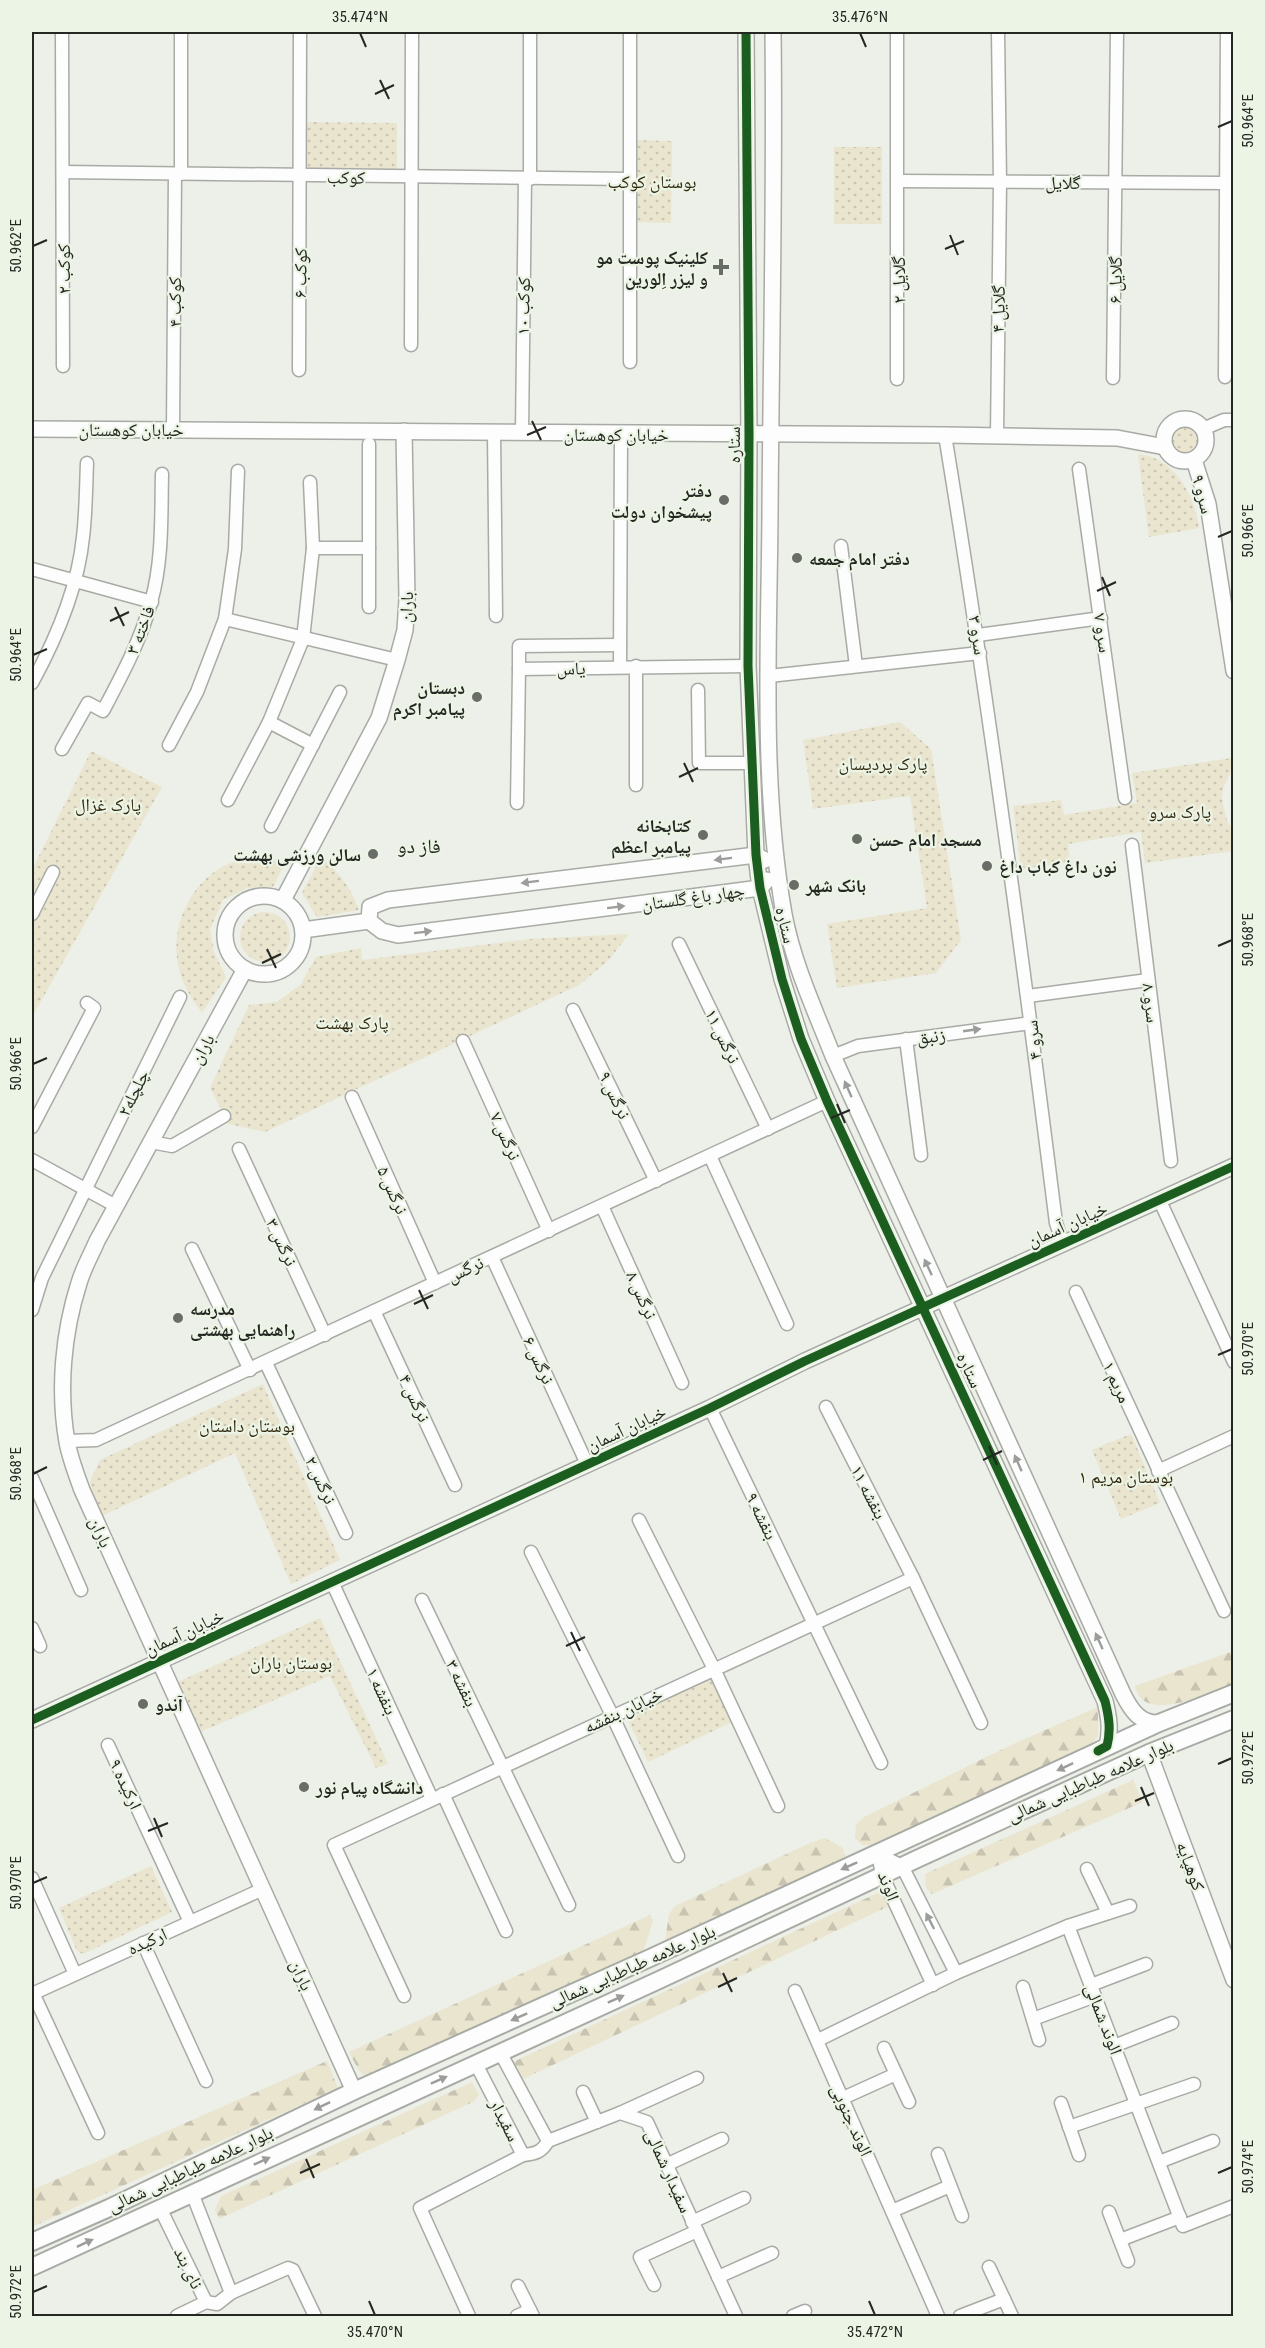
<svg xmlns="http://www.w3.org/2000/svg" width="1265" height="2348" font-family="'Roboto Condensed','Noto Naskh Arabic',sans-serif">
<defs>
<pattern id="grass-dots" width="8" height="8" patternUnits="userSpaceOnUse" patternTransform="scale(1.5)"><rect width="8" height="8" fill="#eae5cf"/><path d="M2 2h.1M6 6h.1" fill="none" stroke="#c9c4b1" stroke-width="1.8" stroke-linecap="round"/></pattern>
<pattern id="forest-firs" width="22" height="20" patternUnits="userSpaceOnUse" patternTransform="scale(1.5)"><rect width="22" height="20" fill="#eae5cf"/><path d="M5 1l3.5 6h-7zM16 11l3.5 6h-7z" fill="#c9c4b1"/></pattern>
</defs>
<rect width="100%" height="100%" fill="#ecf0e8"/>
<g fill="url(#grass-dots)">
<polygon points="307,122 397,123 397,172 307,171"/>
<polygon points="634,140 672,141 671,223 632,222"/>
<rect x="834" y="147" width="48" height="77"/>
<circle cx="1183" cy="441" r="14"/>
<path d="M1138,454C1174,457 1195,496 1199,528L1149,537Z"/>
<polygon points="900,722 931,749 961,940 936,973 837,988 827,924 927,908 910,796 813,809 803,740"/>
<polygon points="91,751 162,787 32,1017 32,870"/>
<polygon points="1232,758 1233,768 1223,788 1222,799 1227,821 1233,830 1233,851 1145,863 1141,832 1068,844 1070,862 1021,869 1013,806 1061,800 1064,815 1137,803 1132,773"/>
<path d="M321,857C340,874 350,886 359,910L317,917L302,893Z"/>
<path d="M265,859L285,863L273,887L247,888L223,900L210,929L214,952L226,977L202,1013C192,999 183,986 179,969C168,925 193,874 237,861C245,859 256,860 265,859Z"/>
<circle cx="265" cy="937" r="25"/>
<polygon points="629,934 608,961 579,985 265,1132 229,1124 210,1088 249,1005 277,1002 301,984 316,957 361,948 362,960 530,939"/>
<polygon points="263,1384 340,1560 291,1584 235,1453 100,1517 90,1482 100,1460"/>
<polygon points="1131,1434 1160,1503 1121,1519 1092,1450"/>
<polygon points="320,1618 388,1764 376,1768 330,1676 198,1733 178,1682"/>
<polygon points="711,1678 732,1722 648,1762 627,1718"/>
<polygon points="151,1866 172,1912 83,1954 77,1951 59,1908"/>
</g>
<g fill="url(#forest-firs)">
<path d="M1233,1651V1684C1210,1692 1143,1726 1135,1686Z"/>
<polygon points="1098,1707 1098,1736 1090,1746 876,1846 862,1845 855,1838 856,1825 864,1817 1011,1745"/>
<polygon points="1133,1780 1143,1802 932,1894 926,1888 925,1874"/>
<polygon points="825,1838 843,1848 845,1858 838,1864 665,1941 669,1914 675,1906 810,1843"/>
<polygon points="882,1891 889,1906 523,2079 513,2062"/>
<polygon points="650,1915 653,1921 642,1955 367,2077 359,2071 349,2052"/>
<polygon points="327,2061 338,2088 32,2227 32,2190"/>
<polygon points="472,2082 479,2094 475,2101 219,2219 215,2210 221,2196"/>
</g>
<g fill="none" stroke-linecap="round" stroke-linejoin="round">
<defs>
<g id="minor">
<polyline points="62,32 63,366"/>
<polyline points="630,32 630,362"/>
<polyline points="897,32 897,379"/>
<polyline points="63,172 629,179"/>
<polyline points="181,174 181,32"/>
<polyline points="530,179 530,32"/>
<polyline points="899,181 1227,183"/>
<polyline points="411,345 412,32"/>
<polyline points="299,370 300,32"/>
<polyline points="1225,377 1227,32"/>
<polyline points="1113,378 1117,32"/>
<polyline points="173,429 175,174"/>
<polyline points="1203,429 1224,420 1234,420"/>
<polyline points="494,433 496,616"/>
<polyline points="522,433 525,179"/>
<path d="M945,435C988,697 1023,959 1056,1223L1063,1244"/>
<polyline points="997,436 1000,182 998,32"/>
<polyline points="369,444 369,607"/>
<polyline points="1079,469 1125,798"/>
<polyline points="841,546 856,666"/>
<polyline points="313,548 369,548"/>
<polyline points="32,569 152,602"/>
<polyline points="225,619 397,660"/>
<polyline points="978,635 1101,618"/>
<polyline points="620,645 519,646 519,669 748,666"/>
<polyline points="620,667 621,434"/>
<polyline points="769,676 980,653"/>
<path d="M32,683C56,639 78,588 83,537C86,512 86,487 87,463"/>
<polyline points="698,690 699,763 752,763"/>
<polyline points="269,722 313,745"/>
<polyline points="169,745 197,692 225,619 235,549 238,471"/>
<path d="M62,749L88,703L103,711C121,677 141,640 151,602C163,561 161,516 162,474"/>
<polyline points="636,785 636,666"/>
<polyline points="228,800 269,722 303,639 313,548 310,482"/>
<polyline points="517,803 519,669"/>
<polyline points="271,826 340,692"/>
<polyline points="1132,845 1171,1161"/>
<polyline points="32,914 53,872"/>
<polyline points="679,944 768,1129"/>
<polyline points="1028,996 1148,980"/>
<polyline points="573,1010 656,1181"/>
<polyline points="906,1039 921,1155"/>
<polyline points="463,1041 549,1231"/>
<polyline points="833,1056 858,1046 1031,1023"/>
<polyline points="352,1097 435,1283"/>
<polyline points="32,1127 94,1008 87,1003"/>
<polyline points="151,1142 172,1146 224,1116"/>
<polyline points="239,1149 325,1335"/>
<polyline points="710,1156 787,1324"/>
<polyline points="32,1160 116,1206"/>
<polyline points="1160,1201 1234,1362"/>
<polyline points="602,1206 682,1383"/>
<polyline points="192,1249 250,1370"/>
<polyline points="492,1257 587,1464"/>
<polyline points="1076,1292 1224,1611"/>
<polyline points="32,1310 42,1278 180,997"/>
<polyline points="374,1311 455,1485"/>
<polyline points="266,1363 346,1533"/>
<polyline points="826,1407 913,1578 981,1723"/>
<polyline points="710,1408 881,1763"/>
<polyline points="67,1441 96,1440 827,1101"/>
<polyline points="1158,1471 1234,1436"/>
<polyline points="32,1478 81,1590"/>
<polyline points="639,1520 714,1669 778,1806"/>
<polyline points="531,1552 612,1715 678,1856"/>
<polyline points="332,1582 432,1799"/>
<polyline points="422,1600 569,1905"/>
<polyline points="32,1628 40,1646"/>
<polyline points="108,1745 190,1922"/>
<polyline points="443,1794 506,1931"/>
<polyline points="878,1854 902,1866 956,1973"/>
<polyline points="878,1854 882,1875 933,1985"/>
<polyline points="1087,1869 1108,1913"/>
<polyline points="32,1878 75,1974"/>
<polyline points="1068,1926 1183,2226 1234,2206"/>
<polyline points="143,1943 206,2081"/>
<polyline points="1091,1985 1146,1964"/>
<polyline points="1023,1987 1039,2040"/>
<polyline points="795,1991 938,2316"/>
<polyline points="33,1993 98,2133"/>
<polyline points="32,1994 263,1889"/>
<polyline points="404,1996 334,1845 913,1578"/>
<polyline points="1033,2019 1095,1996"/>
<polyline points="818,2040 956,1973 1068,1926 1130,1906"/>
<polyline points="1114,2046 1172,2023"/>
<polyline points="884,2048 909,2102"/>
<path d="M476,2064L523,2155C535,2154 542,2152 548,2141L500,2052"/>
<polyline points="583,2092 597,2122"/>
<polyline points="843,2098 896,2074"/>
<polyline points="1061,2103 1079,2155"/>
<polyline points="620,2113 697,2078"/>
<polyline points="1069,2127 1194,2084"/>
<polyline points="548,2141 620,2113 647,2122 736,2316"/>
<polyline points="938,2154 962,2216"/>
<polyline points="1159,2162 1213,2141"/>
<polyline points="666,2165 722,2139"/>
<polyline points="160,2208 206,2302 217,2304 231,2293 192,2193"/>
<polyline points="892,2211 950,2186"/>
<polyline points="1109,2212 1128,2261"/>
<polyline points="692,2222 744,2198"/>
<polyline points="1120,2240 1180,2217"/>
<polyline points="989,2267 1012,2316"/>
<polyline points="718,2277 772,2253"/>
<polyline points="654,2285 640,2257 697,2231"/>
<polyline points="518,2286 533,2316"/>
<polyline points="231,2293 288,2268 293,2270 315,2316"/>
<polyline points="177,2316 206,2302"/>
<polyline points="469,2316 420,2208 523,2155"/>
<polyline points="517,2316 530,2310"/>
<polyline points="793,2316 805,2311"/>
<polyline points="960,2316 1004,2299"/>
</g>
<g id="tertiary">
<path d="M746,32L749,435L748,666L756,855L760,888L782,979L801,1039L827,1101L1105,1701C1109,1717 1111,1730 1107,1746L1099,1750"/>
<path d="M773,32C775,193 771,354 770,515C769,646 761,784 784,914C793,963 815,1010 833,1056L1123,1694C1131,1710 1140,1724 1159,1723"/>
<circle cx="1185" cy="440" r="21"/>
<polyline points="32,429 945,435 1117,438 1165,447"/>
<polyline points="1194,460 1208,504 1234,671"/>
<circle cx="264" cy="935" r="39"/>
<polyline points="283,900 379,718 397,660 405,630 407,599 404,431"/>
<polyline points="369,921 382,931 398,935 760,888 767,880"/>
<polyline points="303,930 369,921 370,907 388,900 756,855 765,860"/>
<path d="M245,969L97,1241C91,1255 83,1269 79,1283C63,1333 58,1390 67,1442C70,1458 76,1474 82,1490L354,2091"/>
<polyline points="32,1720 710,1408 805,1361 1234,1166"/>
<polyline points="1149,1753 1234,1980"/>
</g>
<g id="secondary">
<polyline points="32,2242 109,2208 354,2091 650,1958 1159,1723 1234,1693"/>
<polyline points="32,2267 657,1981 917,1859 1149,1753 1234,1719"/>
</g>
</defs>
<use href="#minor" stroke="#a8aba5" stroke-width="15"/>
<use href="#tertiary" stroke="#a8aba5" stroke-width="18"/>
<use href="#secondary" stroke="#a8aba5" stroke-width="20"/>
<use href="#minor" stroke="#fcfdfc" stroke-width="12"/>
<use href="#tertiary" stroke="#fcfdfc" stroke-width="15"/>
<use href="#secondary" stroke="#fcfdfc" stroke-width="16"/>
<defs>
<g id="cycleway">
<path d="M746,32L749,435L748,666L756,855L760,888L782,979L801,1039L827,1101L1105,1701C1109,1717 1111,1730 1107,1746L1098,1751"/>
<polyline points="32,1720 710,1408 805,1361 1234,1166"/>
</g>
</defs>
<use href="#cycleway" stroke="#ecf4e5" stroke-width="13"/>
<use href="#cycleway" stroke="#1b5e20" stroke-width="9"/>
</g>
<defs><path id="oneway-solid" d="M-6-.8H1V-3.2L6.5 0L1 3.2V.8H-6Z" transform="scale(1.5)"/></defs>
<g fill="#9b9d9a">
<use href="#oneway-solid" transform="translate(723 859) rotate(173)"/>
<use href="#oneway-solid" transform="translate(530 882) rotate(173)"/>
<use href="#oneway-solid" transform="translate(616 907) rotate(-7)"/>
<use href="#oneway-solid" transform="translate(423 932) rotate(-7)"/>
<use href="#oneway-solid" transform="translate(972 1030) rotate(-8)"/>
<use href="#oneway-solid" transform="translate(848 1089) rotate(-114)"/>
<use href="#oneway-solid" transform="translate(928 1267) rotate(-115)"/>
<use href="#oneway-solid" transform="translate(1018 1463) rotate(-114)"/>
<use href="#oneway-solid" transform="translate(1099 1641) rotate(-114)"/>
<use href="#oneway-solid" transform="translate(1065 1767) rotate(155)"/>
<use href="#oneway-solid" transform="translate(849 1866) rotate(156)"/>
<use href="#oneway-solid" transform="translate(930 1921) rotate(-117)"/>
<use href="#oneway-solid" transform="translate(616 1999) rotate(-24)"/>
<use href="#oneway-solid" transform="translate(519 2017) rotate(156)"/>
<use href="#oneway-solid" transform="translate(439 2080) rotate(-24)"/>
<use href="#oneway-solid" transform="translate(322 2106) rotate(154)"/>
<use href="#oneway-solid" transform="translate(262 2161) rotate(-24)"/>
<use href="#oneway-solid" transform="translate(85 2243) rotate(-25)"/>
</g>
<path fill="none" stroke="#242722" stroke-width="2" d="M360,33L366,47M860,33L866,47M380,80L389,99M375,94L394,85M1218,127L1232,121M950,235L958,255M33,246L47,240M945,249L964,241M532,421L541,440M527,435L546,427M1218,537L1232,531M1102,577L1110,596M1097,591L1116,582M115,607L124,626M110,621L129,612M33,655L47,649M684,763L693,782M679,777L698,768M1218,946L1232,940M267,949L276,968M262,963L281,954M33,1064L47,1058M837,1104L845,1123M831,1118L850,1110M419,1290L428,1309M414,1304L433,1295M1218,1355L1232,1349M989,1446L997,1465M983,1460L1002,1451M33,1474L47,1467M571,1632L580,1651M566,1646L585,1637M1218,1764L1232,1758M1141,1787L1149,1806M1135,1801L1154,1793M154,1818L162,1837M148,1831L168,1823M33,1883L47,1877M723,1973L732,1992M718,1987L737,1978M306,2159L314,2178M300,2173L320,2164M1218,2173L1232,2167M33,2292L47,2286M369,2301L375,2315M869,2301L875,2315"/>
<g fill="#6a6d67" stroke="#ecf4e5" stroke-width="2">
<path d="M718 258h6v6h6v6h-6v6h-6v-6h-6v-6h6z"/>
<circle cx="724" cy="500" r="6"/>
<circle cx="797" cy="558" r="6"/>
<circle cx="477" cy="697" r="6"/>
<circle cx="703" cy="835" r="6"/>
<circle cx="857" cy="839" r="6"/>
<circle cx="373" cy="854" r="6"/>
<circle cx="987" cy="866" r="6"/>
<circle cx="794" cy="885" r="6"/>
<circle cx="178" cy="1318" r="6"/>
<circle cx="143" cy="1704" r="6"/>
<circle cx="304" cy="1787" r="6"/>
</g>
<g text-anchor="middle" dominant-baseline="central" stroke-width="4.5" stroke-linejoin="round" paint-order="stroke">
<g font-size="18" fill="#242722" stroke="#ecf4e5">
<text transform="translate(346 177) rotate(1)">کوکب</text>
<text x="1063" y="182">گلایل</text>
<text transform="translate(63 269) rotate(-90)">کوکب ۲</text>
<text transform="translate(300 273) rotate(-89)">کوکب ۶</text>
<text transform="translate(898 280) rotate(-90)">گلایل ۲</text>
<text transform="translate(1115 280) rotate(-89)">گلایل ۶</text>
<text transform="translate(174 302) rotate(-90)">کوکب ۴</text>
<text transform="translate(523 306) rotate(-89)">کوکب ۱۰</text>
<text transform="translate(998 309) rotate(-89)">گلایل ۴</text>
<text x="131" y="429">خیابان کوهستان</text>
<text x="616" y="434">خیابان کوهستان</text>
<text transform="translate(733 445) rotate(-90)">ستاره</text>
<text transform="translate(1203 494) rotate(75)">سرو ۹</text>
<text transform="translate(406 607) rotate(-87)">باران</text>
<text transform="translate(140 630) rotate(-69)">فاخته ۳</text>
<text transform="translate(1103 633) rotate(82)">سرو ۷</text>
<text transform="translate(978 635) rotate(81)">سرو ۳</text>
<text transform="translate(571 668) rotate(-1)">یاس</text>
<text transform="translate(693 897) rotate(-8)">چهار باغ گلستان</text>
<text transform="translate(786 925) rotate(76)">ستاره</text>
<text transform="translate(1151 1003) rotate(83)">سرو ۸</text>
<text transform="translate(723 1036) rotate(64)">نرگس ۱۱</text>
<text transform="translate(931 1036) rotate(-7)">زنبق</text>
<text transform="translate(1033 1040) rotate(-97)">سرو ۴</text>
<text transform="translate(202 1049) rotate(-61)">باران</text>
<text transform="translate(133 1093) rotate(-64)">چلچله۲</text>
<text transform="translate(615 1095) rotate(64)">نرگس ۹</text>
<text transform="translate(506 1136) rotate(66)">نرگس ۷</text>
<text transform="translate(393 1190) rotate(66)">نرگس ۵</text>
<text transform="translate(1067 1224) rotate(-24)">خیابان آسمان</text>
<text transform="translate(282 1242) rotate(65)">نرگس ۳</text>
<text transform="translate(465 1269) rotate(-25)">نرگس</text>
<text transform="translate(642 1295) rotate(66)">نرگس ۸</text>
<text transform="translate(539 1360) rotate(65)">نرگس ۶</text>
<text transform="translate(970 1370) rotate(65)">ستاره</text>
<text transform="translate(1117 1382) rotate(65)">مریم ۱</text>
<text transform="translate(415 1398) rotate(65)">نرگس ۴</text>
<text transform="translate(626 1428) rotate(-25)">خیابان آسمان</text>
<text transform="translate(321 1480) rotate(65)">نرگس ۲</text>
<text transform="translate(869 1492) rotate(63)">بنفشه ۱۱</text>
<text transform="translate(762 1516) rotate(64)">بنفشه ۹</text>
<text transform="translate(101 1532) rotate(66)">باران</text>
<text transform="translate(184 1632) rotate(-25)">خیابان آسمان</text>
<text transform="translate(462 1683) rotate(64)">بنفشه ۳</text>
<text transform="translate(382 1691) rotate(65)">بنفشه ۱</text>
<text transform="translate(623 1710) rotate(-25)">خیابان بنفشه</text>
<text transform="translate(1090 1780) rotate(-24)">بلوار علامه طباطبایی شمالی</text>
<text transform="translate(126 1784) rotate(65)">ارکیده ۹</text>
<text transform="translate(1191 1866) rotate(70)">کوهپایه</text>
<text transform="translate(889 1886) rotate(69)">الوند</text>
<text transform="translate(147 1941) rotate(-24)">ارکیده</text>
<text transform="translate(632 1966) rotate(-24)">بلوار علامه طباطبایی شمالی</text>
<text transform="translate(302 1975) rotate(66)">باران</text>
<text transform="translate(1104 2019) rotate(69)">الوند شمالی</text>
<text transform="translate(505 2120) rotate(63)">سفیدار</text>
<text transform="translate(852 2120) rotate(66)">الوند جنوبی</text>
<text transform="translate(190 2169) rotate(-25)">بلوار علامه طباطبایی شمالی</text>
<text transform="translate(669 2171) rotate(66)">سفیدار شمالی</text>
<text transform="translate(189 2268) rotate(64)">نای بند</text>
</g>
<g font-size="18" fill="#31280f" stroke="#ecf4e5">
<text x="652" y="181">بوستان کوکب</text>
<text x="883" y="763">پارک پردیسان</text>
<text x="108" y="804">پارک غزال</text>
<text x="1180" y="811">پارک سرو</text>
<text x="352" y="1022">پارک بهشت</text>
<text x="247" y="1425">بوستان داستان</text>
<text x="1126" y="1476">بوستان مریم ۱</text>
<text x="291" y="1662">بوستان باران</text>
</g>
<g font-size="18" font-weight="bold" fill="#242722" stroke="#ecf4e5" text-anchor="start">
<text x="708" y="257" text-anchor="end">کلینیک پوست مو<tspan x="708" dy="21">و لیزر اِلورین</tspan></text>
<text x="712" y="490" text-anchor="end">دفتر<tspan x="712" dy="21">پیشخوان دولت</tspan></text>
<text x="809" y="558">دفتر امام جمعه</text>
<text x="465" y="687" text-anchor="end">دبستان<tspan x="465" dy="21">پیامبر اکرم</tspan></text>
<text x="691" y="825" text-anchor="end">کتابخانه<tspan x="691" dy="21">پیامبر اعظم</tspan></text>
<text x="869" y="839">مسجد امام حسن</text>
<text x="361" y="854" text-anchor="end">سالن ورزشی بهشت</text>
<text x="999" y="866">نون داغ کباب داغ</text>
<text x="806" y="885">بانک شهر</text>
<text x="190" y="1308">مدرسه<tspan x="190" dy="21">راهنمایی بهشتی</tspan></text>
<text x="155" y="1704">آندو</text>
<text x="316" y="1787">دانشگاه پیام نور</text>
</g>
<g font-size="20" fill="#242722" stroke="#ecf4e5">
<text x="419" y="846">فاز دو</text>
</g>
</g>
<rect width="1265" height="2348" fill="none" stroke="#ecf4e5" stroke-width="66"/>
<rect x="33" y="33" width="1199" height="2282" fill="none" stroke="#242722" stroke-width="2"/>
<g font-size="15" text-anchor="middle" fill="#242722">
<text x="360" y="22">35.474°N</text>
<text x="860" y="22">35.476°N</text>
<text transform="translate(1248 121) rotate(-90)" y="5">50.964°E</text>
<text transform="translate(16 246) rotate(-90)" y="5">50.962°E</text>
<text transform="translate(1248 531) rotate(-90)" y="5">50.966°E</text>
<text transform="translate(16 655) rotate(-90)" y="5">50.964°E</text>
<text transform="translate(1248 940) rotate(-90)" y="5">50.968°E</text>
<text transform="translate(16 1064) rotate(-90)" y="5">50.966°E</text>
<text transform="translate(1248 1349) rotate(-90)" y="5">50.970°E</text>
<text transform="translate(16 1474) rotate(-90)" y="5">50.968°E</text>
<text transform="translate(1248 1758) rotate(-90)" y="5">50.972°E</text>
<text transform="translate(16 1883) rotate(-90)" y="5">50.970°E</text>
<text transform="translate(1248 2167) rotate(-90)" y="5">50.974°E</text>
<text transform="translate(16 2292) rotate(-90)" y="5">50.972°E</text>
<text x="375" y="2337">35.470°N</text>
<text x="875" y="2337">35.472°N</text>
</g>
</svg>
